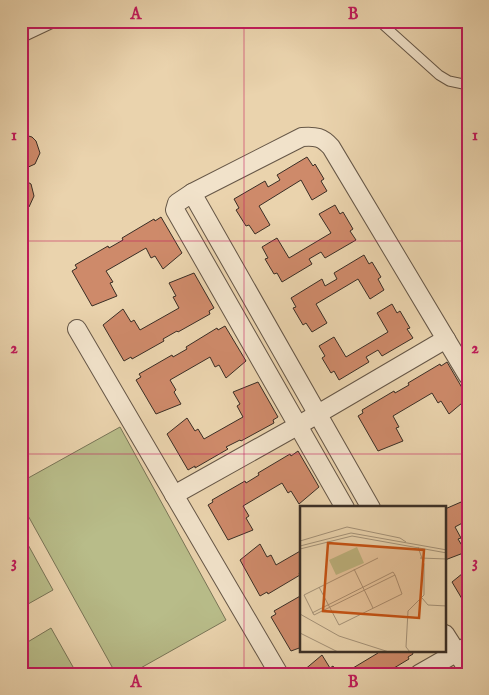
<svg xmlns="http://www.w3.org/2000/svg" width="489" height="695" font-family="'IM FELL English',serif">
<rect width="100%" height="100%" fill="#ead3ad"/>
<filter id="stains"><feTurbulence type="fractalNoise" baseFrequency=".004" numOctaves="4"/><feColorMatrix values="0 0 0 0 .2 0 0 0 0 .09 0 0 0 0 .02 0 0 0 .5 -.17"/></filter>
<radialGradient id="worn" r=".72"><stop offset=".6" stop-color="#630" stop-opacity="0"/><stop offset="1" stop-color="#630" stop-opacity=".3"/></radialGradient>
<g fill="#b8bc89" stroke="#797557">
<polygon points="120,427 226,620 130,674 116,674 21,503 21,482"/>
<polygon points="21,532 53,590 21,608"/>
<polygon points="51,628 77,674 21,674 21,646"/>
</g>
<g fill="#ce8a6a" stroke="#3a2e25">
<polygon points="21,134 32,137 36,141 40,153 35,164 24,169 21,169"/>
<polygon points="307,157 313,166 315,164 324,179 321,181 327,191 312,200 301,180 259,206 270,225 255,234 249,225 246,226 236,210 239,208 234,199 265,181 268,187 280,180 277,175"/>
<polygon points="21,178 31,184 34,196 29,207 21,212"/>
<polygon points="335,205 340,214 343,212 353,229 350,231 356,240 325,258 321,252 309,259 312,264 282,282 277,273 274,274 265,259 268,258 262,247 277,238 289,258 331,233 319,214"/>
<polygon points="161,217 182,253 163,269 155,256 151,258 146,248 106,271 113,282 110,283 117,296 92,306 72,271 77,268 75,265 108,246 109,248 123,240 122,238 154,219 155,221"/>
<polygon points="364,255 369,264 372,262 381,277 378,279 384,290 370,299 358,279 316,304 327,323 312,332 306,323 303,325 293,308 296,307 291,298 322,279 325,286 337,279 334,273"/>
<polygon points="194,273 214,308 209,311 210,314 178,332 177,331 163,339 164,341 132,359 131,357 124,361 103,325 123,309 131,322 134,320 140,330 179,308 173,297 176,296 169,283"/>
<polygon points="392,304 397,313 400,311 410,328 407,329 413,338 382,356 378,350 366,357 369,362 339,380 334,371 331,373 322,358 325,356 319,346 334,337 346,357 388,332 377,313"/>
<polygon points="225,326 246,361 226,378 219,365 215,367 210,357 170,380 176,390 174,392 181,404 156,414 136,380 141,377 139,374 172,355 173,357 187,349 186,347 217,328 218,330"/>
<polygon points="447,362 468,398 449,414 441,401 438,403 432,393 393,416 399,427 396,428 403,441 378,451 358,416 363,413 362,410 394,391 395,393 409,385 408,383 440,364 441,366"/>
<polygon points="258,382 278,417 273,420 274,423 241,441 240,440 226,447 228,449 195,468 195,466 188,470 167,434 187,418 195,431 198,429 204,439 243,417 237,406 240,404 233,392"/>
<polygon points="298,451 319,487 299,504 291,491 288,493 282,483 243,506 249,516 246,518 253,530 228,540 208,505 213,502 212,500 245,481 246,483 259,475 258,473 290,454 291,456"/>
<polygon points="468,499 468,520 455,527 461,538 458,539 466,552 445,560 445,509"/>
<polygon points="260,544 267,557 271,555 276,565 302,550 302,572 299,573 300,575 268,594 267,592 260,596 240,560"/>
<polygon points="468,569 468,609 452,582"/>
<polygon points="302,595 302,647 291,651 271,617 276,614 274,611"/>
<polygon points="377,651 412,651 413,654 408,657 409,659 384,674 343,674 378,653"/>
<polygon points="322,655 330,668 333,666 338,674 304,674 303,671"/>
</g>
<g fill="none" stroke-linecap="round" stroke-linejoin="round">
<defs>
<g id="service">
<polyline points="379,21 439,75 449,81 468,85"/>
<polyline points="21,38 57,21"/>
</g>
<g id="minor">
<polyline points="192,193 371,508"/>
<polyline points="77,329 279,674"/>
<polyline points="174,495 299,425 446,339"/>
<path d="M345,508L175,210L177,203L192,193L302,137C316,136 322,137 331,147L468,376"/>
<polyline points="445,634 468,670"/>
<polyline points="419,674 468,646"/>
</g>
</defs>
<use href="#service" stroke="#665747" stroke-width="11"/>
<use href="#minor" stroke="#665747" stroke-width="20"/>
<use href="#service" stroke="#f1e2ca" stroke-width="9"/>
<use href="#minor" stroke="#f1e2ca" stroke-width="18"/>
</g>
<path fill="none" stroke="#c2185b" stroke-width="1" stroke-opacity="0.55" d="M244,21V674M21,241H468M21,454H468"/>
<g transform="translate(300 506)">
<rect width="146" height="146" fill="#ead3ad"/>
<path d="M57,41L64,57L36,69L29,54Z" fill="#b8bc89"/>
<path fill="none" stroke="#a49177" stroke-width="1" d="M0,35L47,21L100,32L106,36M0,40L51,27L147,44M118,41L124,58V89L108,105L106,141L110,146H126M0,43L52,30L147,47M120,52L147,53M54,63L73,102M19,81L39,119L102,88L95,69M122,92L128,99L147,100M12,107L93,66L95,69M0,108L39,130L89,146M14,109L4,89L78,52M14,109L95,69M0,127L38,146"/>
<path fill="#c55011" fill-opacity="0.15" stroke="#c55011" stroke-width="2.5" d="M28,37L124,44L119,112L23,105Z"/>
<rect width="146" height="146" fill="none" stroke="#3a2e25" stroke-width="2.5"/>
</g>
<rect width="489" height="695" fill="none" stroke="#ead3ad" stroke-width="55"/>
<rect x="28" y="28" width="434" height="640" fill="none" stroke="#c2185b" stroke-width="2"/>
<g font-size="16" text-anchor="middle" font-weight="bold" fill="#c2185b">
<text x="136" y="19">A</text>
<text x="353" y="19">B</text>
<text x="14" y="140">1</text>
<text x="475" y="140">1</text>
<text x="14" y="353">2</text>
<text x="475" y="353">2</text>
<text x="14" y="567">3</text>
<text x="475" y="567">3</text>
<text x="136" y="687">A</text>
<text x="353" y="687">B</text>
</g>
<rect width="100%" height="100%" filter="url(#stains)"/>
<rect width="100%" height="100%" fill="url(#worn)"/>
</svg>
